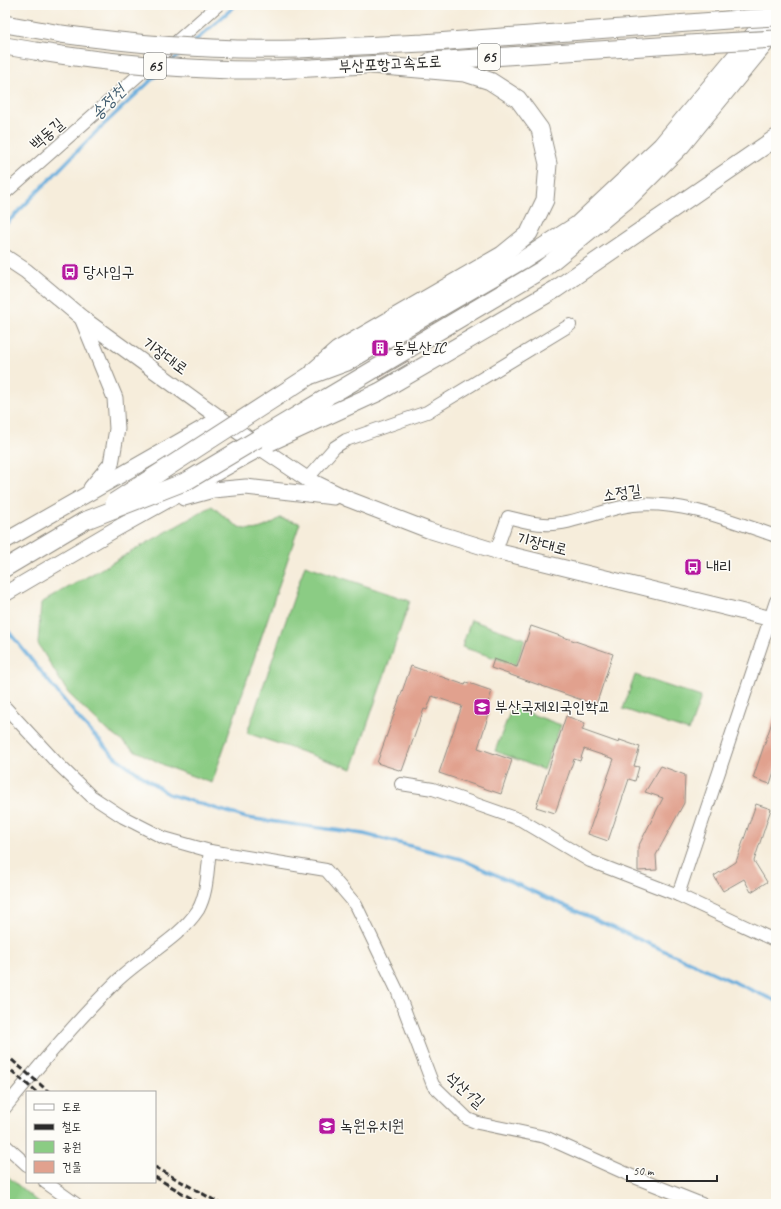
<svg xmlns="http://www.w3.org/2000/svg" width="781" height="1209" font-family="Caveat,'Poor Story',sans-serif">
<rect width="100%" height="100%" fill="#fdfcf7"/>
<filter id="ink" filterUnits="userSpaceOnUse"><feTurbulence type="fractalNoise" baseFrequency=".025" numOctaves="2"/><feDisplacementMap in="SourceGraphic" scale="8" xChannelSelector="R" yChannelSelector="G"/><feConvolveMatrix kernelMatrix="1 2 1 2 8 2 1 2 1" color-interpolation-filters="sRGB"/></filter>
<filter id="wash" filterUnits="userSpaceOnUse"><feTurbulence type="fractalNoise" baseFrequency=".012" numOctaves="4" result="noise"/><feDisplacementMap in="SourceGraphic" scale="16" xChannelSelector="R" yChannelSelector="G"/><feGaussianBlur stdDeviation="0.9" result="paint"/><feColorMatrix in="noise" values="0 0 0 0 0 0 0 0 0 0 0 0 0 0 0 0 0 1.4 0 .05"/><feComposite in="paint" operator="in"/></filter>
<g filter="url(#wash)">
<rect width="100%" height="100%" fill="#f6eddb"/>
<g fill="#8bcc84" stroke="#5b7c58">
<path d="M212,506C238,528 248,540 280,518L300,523L212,783L170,768L134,750L102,726L68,693L38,644L41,603Z"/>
<polygon points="305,565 410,601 352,769 247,733"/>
<polygon points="471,620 525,639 516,665 462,647"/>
<polygon points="635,675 701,697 689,731 623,709"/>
<polygon points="512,707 561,725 544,770 495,751"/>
<polygon points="5,1174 40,1204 41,1204 5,1204"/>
</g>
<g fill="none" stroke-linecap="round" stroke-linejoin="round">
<g stroke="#65abdb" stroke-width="3.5">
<polyline points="195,41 236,5"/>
<polyline points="172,61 183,52"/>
<polyline points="5,225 97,131 160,72"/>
<polyline points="5,627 80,720 115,757 168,794 247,818 364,834 461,859 776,1001"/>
</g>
</g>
<g id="blocks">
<g fill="#e1a18e">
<polygon points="408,361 409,363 380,380 379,378"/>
<polygon points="531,626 613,654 596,705 491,668 494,659 517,667"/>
<polygon points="411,666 465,685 466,682 492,691 485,712 489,714 478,748 512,760 501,794 439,773 462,706 432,696 427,710 424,709 402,771 377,763"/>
<polygon points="566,716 585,723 582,730 619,743 620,740 640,747 634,766 639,767 635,781 629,779 608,841 588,834 614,759 584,749 580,761 574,759 555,813 536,807"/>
<polygon points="774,716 776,716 776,765 770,784 753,778"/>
<polygon points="661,766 685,775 684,803 656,855 657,870 638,871 638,847 663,798 645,792"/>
<polygon points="756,804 771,809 754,861 767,882 751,892 744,879 723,891 714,876 736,862"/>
</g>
</g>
</g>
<g filter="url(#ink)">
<use href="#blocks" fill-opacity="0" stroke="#908c83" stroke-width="1"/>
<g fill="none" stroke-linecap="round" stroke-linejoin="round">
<defs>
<g id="minor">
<polyline points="5,193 218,5"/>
<polyline points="307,479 335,447 346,440 427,412 570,325"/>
<path d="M496,551L508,517C520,520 532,524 544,524C570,526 606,508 633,505C682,500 731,521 776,536"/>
<polyline points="5,707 56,762 91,796 123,817 164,838 210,851 326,870 356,905 397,990 433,1085 468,1119 478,1123 545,1137 634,1177 702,1204"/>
<polyline points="401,784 433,789 521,820 590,861 678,895 776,941"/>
<polyline points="678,895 776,601"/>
<path d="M5,1108C41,1063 77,1020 118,980C143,956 179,939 198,910C208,892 207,870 210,851"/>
<polyline points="5,1145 27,1165"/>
<polyline points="45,1182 76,1204"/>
</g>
<g id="major">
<polyline points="5,257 26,271 82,318 261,448 307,479 348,499 428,530 496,551 776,620"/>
<polyline points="82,318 115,398 117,429 111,464 91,488"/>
<polyline points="184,498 213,490 246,487 334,497"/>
<polyline points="5,541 219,419"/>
<polyline points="5,594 114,530 261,448"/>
</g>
<g id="highway">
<polyline points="5,24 61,34"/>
<polyline points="5,46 35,51"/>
<polyline points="298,49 423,43 741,19"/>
<polyline points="431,61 704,43"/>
<polyline points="275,70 383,64"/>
<polyline points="315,370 338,350 502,255 529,233 545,200 548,164 540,129 518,99 490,81 465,73 372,65"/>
<polyline points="309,376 347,362 521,261 577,225 661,146 776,8"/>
<polyline points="379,392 556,289 776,138"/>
<polyline points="326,398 543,269 628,199 681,146 776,30"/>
<polyline points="5,568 84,521"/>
</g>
</defs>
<use href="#minor" stroke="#908c83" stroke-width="14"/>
<use href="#major" stroke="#908c83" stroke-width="17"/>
<use href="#highway" stroke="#908c83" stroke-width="19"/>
<use href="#minor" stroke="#fff" stroke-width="12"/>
<use href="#major" stroke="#fff" stroke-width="15"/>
<use href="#highway" stroke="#fff" stroke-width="17"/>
<g stroke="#2b2b2b" stroke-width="3" stroke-dasharray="6 3" stroke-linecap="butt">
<polyline points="5,1054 49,1092"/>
<polyline points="5,1065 36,1092"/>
<polyline points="155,1167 221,1204"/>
<polyline points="155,1177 201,1204"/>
</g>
<defs>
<g id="highway-bridge">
<polyline points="741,19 776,17"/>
<path d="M61,34C140,45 218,51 298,49"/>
<polyline points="704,43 776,39"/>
<path d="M35,51C115,64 194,71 275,70"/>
<polyline points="270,442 379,392"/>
<polyline points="114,502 309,376"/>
<polyline points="84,521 187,481 326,398"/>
</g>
</defs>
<use href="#highway-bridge" stroke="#908c83" stroke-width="19" stroke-linecap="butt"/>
<use href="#highway-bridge" stroke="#fff" stroke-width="17"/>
</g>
</g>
<defs>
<symbol id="bus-square" viewBox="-11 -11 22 22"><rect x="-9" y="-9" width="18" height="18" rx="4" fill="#b5179e" stroke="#fdfcf7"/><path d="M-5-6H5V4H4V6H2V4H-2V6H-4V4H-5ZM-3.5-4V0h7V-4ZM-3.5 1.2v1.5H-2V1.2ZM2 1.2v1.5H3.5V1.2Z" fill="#fff"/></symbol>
<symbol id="building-square" viewBox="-11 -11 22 22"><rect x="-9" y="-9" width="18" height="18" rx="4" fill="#b5179e" stroke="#fdfcf7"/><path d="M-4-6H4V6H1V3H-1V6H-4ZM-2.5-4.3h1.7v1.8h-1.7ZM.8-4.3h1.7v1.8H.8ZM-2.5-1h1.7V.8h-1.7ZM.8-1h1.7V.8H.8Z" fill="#fff"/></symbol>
<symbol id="school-square" viewBox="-11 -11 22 22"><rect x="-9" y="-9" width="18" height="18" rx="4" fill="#b5179e" stroke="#fdfcf7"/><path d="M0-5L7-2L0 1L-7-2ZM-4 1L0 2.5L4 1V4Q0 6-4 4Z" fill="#fff"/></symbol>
</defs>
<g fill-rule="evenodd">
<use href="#bus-square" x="60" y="262" width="20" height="20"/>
<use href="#building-square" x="370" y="338" width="20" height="20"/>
<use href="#bus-square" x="683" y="557" width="20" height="20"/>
<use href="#school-square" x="472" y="697" width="20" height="20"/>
<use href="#school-square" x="317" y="1116" width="20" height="20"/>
</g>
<g text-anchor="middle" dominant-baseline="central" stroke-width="3" stroke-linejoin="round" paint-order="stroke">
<g fill="#fdfcf7" stroke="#6a6a68" stroke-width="1">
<rect x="478" y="44" width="22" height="26" rx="3"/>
<rect x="144" y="53" width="22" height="26" rx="3"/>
</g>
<g font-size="15" font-weight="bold" fill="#2b2b2b">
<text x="489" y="57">65</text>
<text x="155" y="66">65</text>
</g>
<g font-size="16" fill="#2b2b2b" stroke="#fdfcf7">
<text transform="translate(390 64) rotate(-3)">부산포항고속도로</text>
<text transform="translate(47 134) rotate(-41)">백동길</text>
<text transform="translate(165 356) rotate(36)">기장대로</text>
<text transform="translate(622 493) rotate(-8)">소정길</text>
<text transform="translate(542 544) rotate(14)">기장대로</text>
<text transform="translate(465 1090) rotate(41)">석산1길</text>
</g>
<g font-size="16" fill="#2b2b2b" stroke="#fdfcf7" text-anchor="start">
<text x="83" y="272">당사입구</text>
<text x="393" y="348">동부산IC</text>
<text x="706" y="567">내리</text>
<text x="495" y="707">부산국제외국인학교</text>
<text x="340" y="1126">녹원유치원</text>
</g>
<g font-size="17" font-style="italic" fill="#425e71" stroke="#fdfcf7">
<text transform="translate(108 102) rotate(-45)">송정천</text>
</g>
</g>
<rect width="781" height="1209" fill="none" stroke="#fdfcf7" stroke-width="20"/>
<rect x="26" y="1091" width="130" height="92" fill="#fdfcf7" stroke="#a9a8a5"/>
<rect x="34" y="1104" width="20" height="6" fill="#ffffff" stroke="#a9a8a5"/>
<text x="62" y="1111" font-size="12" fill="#2b2b2b">도로</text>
<rect x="34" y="1124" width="20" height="6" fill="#2b2b2b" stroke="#a9a8a5"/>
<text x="62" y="1131" font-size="12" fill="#2b2b2b">철도</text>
<rect x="34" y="1141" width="20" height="12" fill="#8bcc84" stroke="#a9a8a5"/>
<text x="62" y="1151" font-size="12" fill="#2b2b2b">공원</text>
<rect x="34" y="1161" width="20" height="12" fill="#e1a18e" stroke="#a9a8a5"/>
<text x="62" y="1171" font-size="12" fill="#2b2b2b">건물</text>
<path d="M627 1175v6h90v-6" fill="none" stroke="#2b2b2b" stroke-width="2"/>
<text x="633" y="1175" font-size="12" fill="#2b2b2b" stroke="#fdfcf7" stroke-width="3" paint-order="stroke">50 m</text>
</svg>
